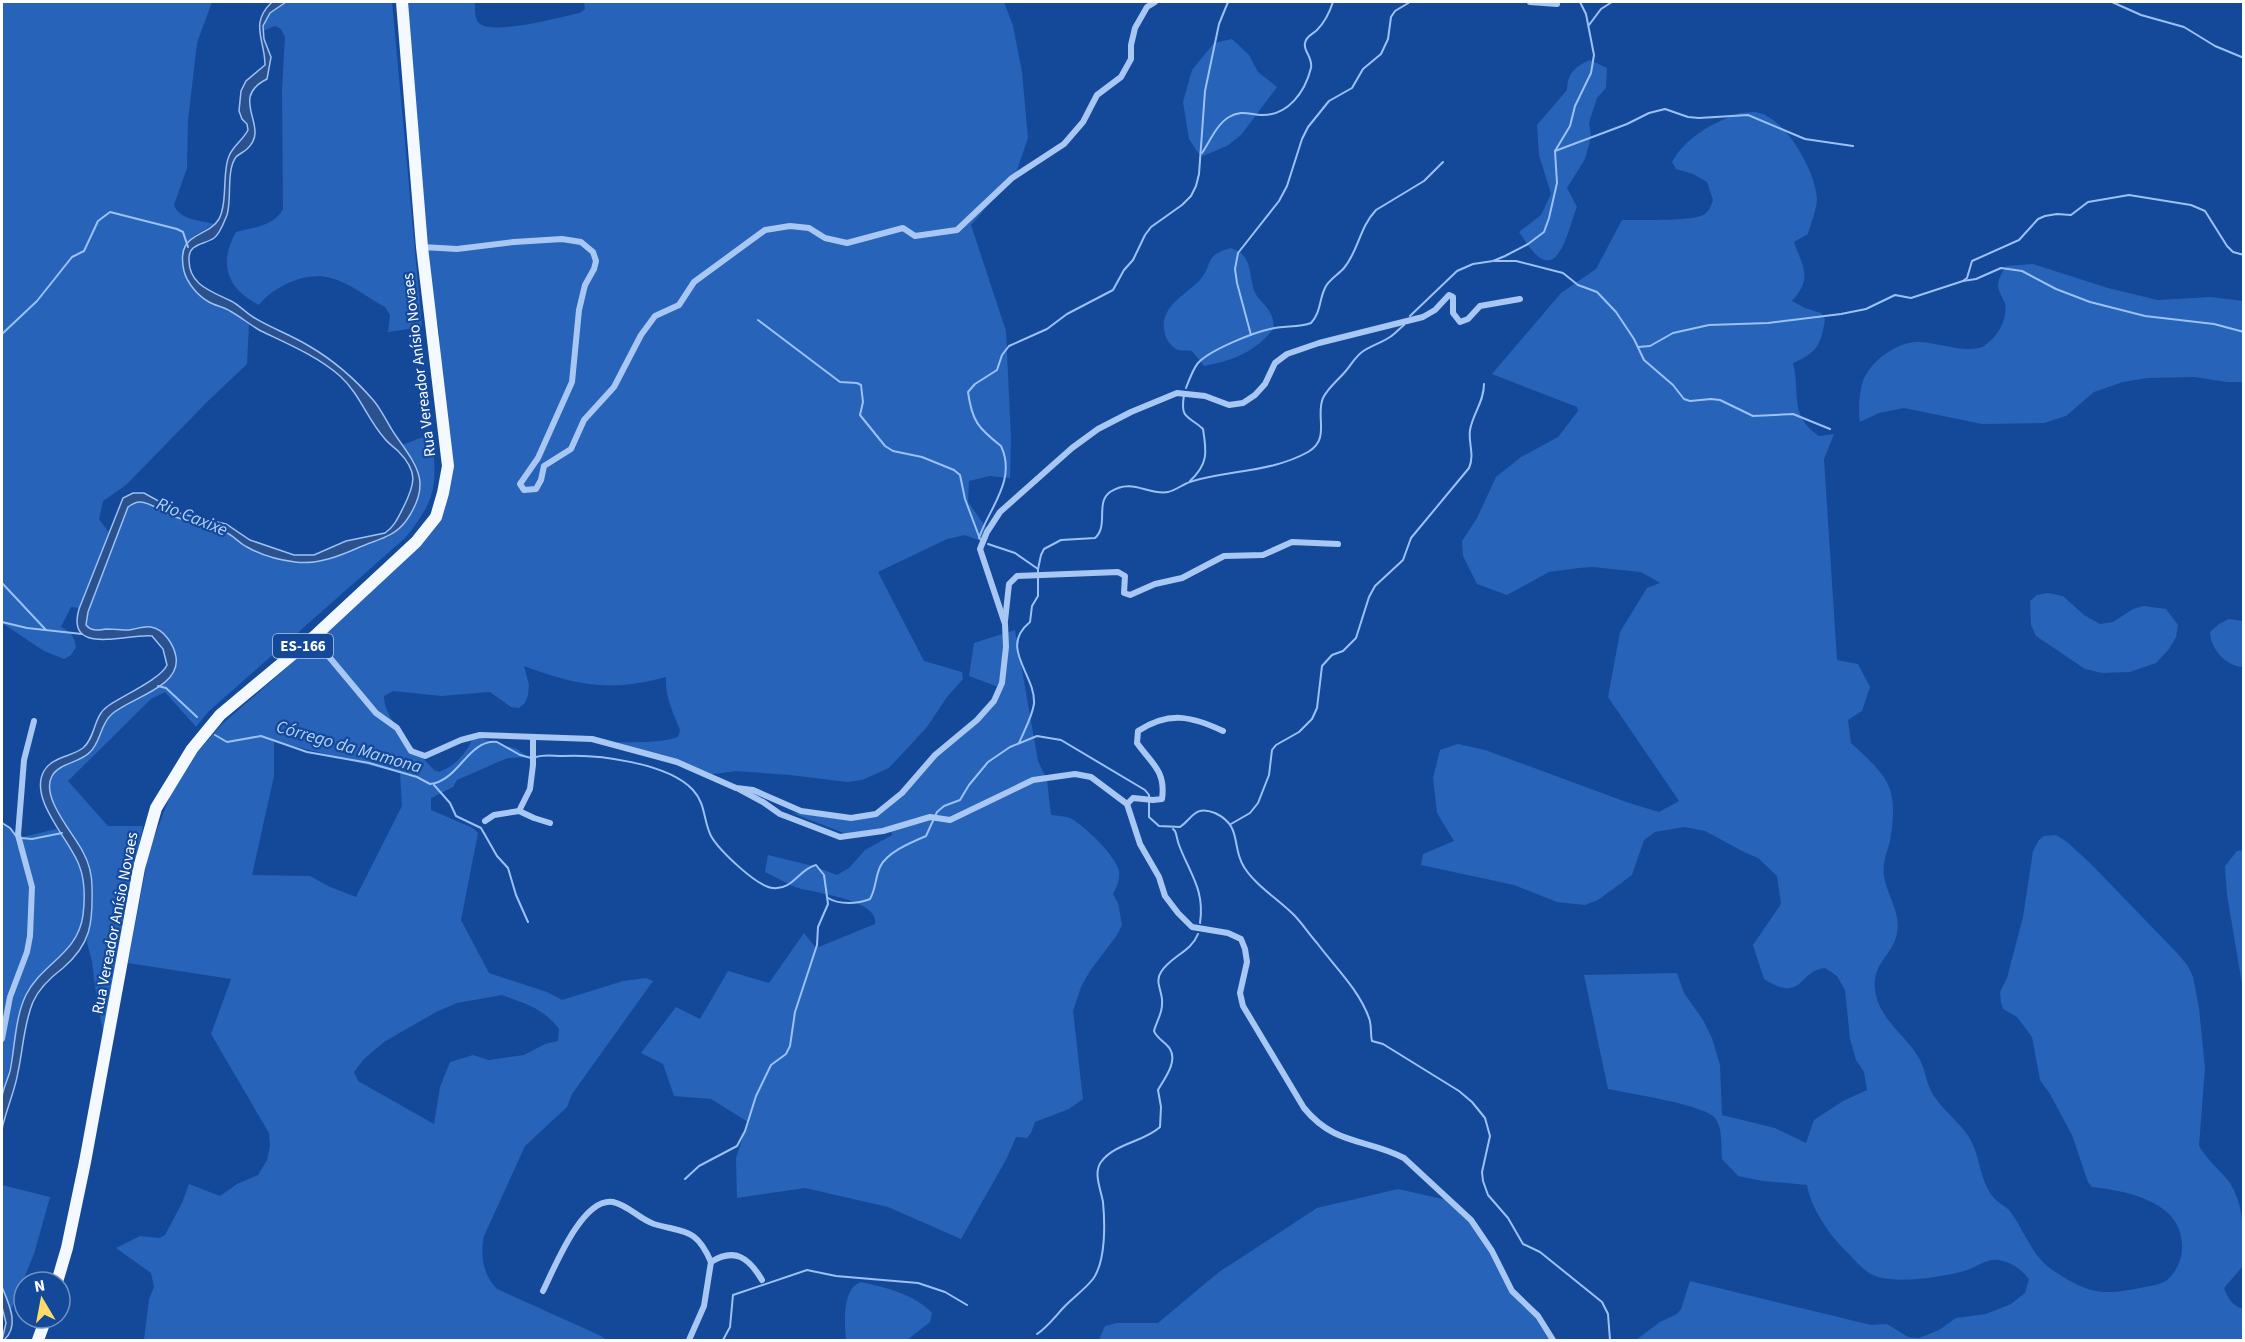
<svg xmlns="http://www.w3.org/2000/svg" width="2245" height="1342" font-family="'Source Sans 3',sans-serif">
<rect width="100%" height="100%" fill="#14499a"/>
<g fill="#2763b8" fill-rule="evenodd">
<path d="M2,2H212L197,43L188,120L187,168L174,205C180,220 199,220 214,224L194,236L187,243L183,261L185,273L189,283L209,302L231,311L249,324L247,364L208,401L126,485L103,501L99,519L108,531V536L79,608L71,607L61,627C71,632 74,636 76,647L71,655L64,659L44,651L2,623Z"/>
<path d="M286,2H392L422,327L388,332L390,315L385,307C368,298 350,283 331,278C306,271 274,286 259,305C227,289 218,264 236,232C254,227 273,227 283,209L282,89L285,37L281,29L275,26L263,31L267,16Z"/>
<path d="M402,2H475C475,8 474,20 480,24C495,35 561,17 580,13L585,9L584,2H1004L1013,26L1022,72L1028,138L1016,173L971,225L1006,331L1011,439L1010,478L990,476L969,481L968,502L988,530L981,541L965,535L947,539L878,572L924,661L962,672L963,679L947,697L927,727L889,768L862,780L847,782L790,775L736,771L706,775L616,742C631,743 665,742 678,737L680,730C673,712 665,697 666,677C610,692 578,686 524,666L529,685L528,695L525,703L519,708L511,707L490,692L441,696L393,691L384,696C384,721 418,752 434,770L439,772C456,766 467,752 474,736L517,749L528,757L508,758L498,762L457,780L453,787L431,798V810L473,828L478,833L461,920L489,973L547,992L562,1000L623,981L646,978L653,981L572,1094L567,1107L525,1146L484,1236C480,1255 483,1275 497,1289L599,1335L607,1340H144L149,1299L154,1287L151,1273L116,1248L140,1236L159,1238L165,1235L182,1203L189,1184L220,1196L237,1184L258,1175L267,1160L270,1146L269,1133L211,1034L231,979L128,963L149,851L171,793L187,764L221,725L277,676L423,541L452,472L442,402L439,332L424,249ZM274,741L400,773L402,806L356,897L328,886L310,876L252,875L274,776ZM502,995C526,1004 543,1008 559,1029L558,1041L545,1044L524,1055L488,1060L473,1055L450,1062L440,1087L434,1124L358,1081L354,1072L364,1059L384,1042L436,1012L457,1003Z"/>
<polygon points="1232,39 1249,55 1258,72 1277,87 1241,135 1227,146 1203,156 1198,153 1189,139 1183,102 1192,70 1214,43"/>
<path d="M1590,60L1607,68L1606,88L1597,98L1589,123L1591,137L1585,159L1567,188L1577,207C1571,219 1563,265 1545,260C1535,258 1525,240 1519,232L1541,215L1551,194L1539,155L1537,125L1567,90C1567,74 1575,66 1590,60Z"/>
<path d="M1740,113C1746,113 1754,111 1759,113C1787,120 1815,171 1817,198C1817,209 1811,223 1808,234L1794,242C1803,268 1813,278 1792,301L1805,308L1821,313L1825,319C1821,345 1817,353 1793,363C1801,394 1788,415 1819,436L1834,434L1824,459L1837,660L1858,664L1870,687L1862,711L1848,720L1851,743C1889,778 1899,787 1890,841C1887,853 1882,863 1884,876C1887,896 1901,912 1897,933C1893,957 1869,963 1876,995C1881,1020 1907,1037 1919,1058C1926,1070 1926,1085 1934,1096C1944,1111 1959,1122 1969,1137C1981,1157 1979,1182 1995,1199C2001,1205 2008,1207 2012,1214C2024,1231 2033,1257 2051,1269C2087,1293 2099,1296 2140,1288C2149,1286 2159,1285 2166,1281C2175,1274 2182,1260 2182,1249C2185,1203 2129,1191 2092,1187L2088,1182L2072,1135L2050,1094L2040,1080L2032,1037L2017,1017L2003,1009L2001,1002L2000,992L2007,978L2023,917L2033,851L2039,840L2044,836L2056,835L2067,842L2091,864L2177,953L2188,966L2193,977L2199,1008L2205,1068L2199,1146C2207,1160 2220,1170 2230,1183C2245,1207 2244,1237 2243,1266L2224,1288C2228,1299 2232,1305 2243,1309V1340H1636L1660,1322L1677,1314L1681,1309L1690,1281L1871,1325L1887,1324L1908,1337L1919,1338L1939,1330L1956,1318L1986,1314L2011,1304L2025,1293L2029,1279C2021,1269 2011,1262 1999,1260C1986,1258 1976,1268 1964,1271C1942,1277 1889,1286 1869,1273C1860,1267 1851,1256 1843,1248C1827,1232 1811,1207 1807,1185L1763,1181L1738,1176L1722,1159C1721,1147 1723,1128 1715,1118C1706,1105 1627,1093 1608,1089L1584,975L1677,973L1684,993L1703,1020L1712,1038L1720,1065L1722,1115L1775,1128L1806,1143L1814,1120L1843,1101L1867,1090L1864,1072L1856,1060L1850,1039L1845,990L1837,976L1825,968C1797,971 1804,1004 1764,979L1753,945L1781,904L1777,876L1758,858L1744,852L1705,831L1684,827L1655,832L1644,840L1632,875L1598,900L1585,905L1557,902L1514,885L1421,865L1423,854L1454,841L1437,813L1433,778L1440,750L1458,744L1485,750L1629,803L1659,812L1679,801L1608,697L1620,632L1647,588L1660,583L1641,572L1592,567L1579,568L1549,572L1507,595L1477,584L1463,556L1462,541L1477,518L1496,477L1521,457L1558,437L1578,411L1577,407L1492,374L1561,293L1596,269L1622,220C1636,220 1694,221 1703,215C1709,212 1711,206 1713,200L1707,182L1693,174L1676,169L1672,162C1686,137 1714,122 1740,113Z"/>
<path d="M1231,248C1235,250 1240,251 1243,255C1251,264 1250,276 1253,287C1258,305 1273,304 1274,328C1256,352 1232,361 1204,366L1192,351C1187,350 1183,351 1178,350C1174,349 1167,341 1166,337C1156,310 1181,298 1198,282C1214,267 1202,255 1231,248Z"/>
<path d="M2033,264L2108,288L2158,300L2210,297L2243,301V382H2227L2194,377L2148,378L2123,382L2094,392L2066,416L2044,423L1982,424L1904,408L1879,413L1860,422C1858,410 1859,393 1863,381C1870,362 1895,343 1916,342C1934,341 1968,355 1984,346C1997,337 2008,320 2005,304C2003,298 1999,292 1998,287C1998,279 2002,272 2006,266Z"/>
<path d="M431,434C438,483 437,499 405,538L209,711L196,727L165,692L151,699L68,781L108,826H143L129,892L104,1034C98,1010 95,986 92,962C91,955 87,946 87,940C88,932 91,925 91,917C93,900 94,879 88,863C79,840 41,801 51,777C56,764 79,762 89,753C101,743 100,725 112,714C132,696 190,686 173,648C169,640 164,632 156,628L94,631L86,625L89,608L128,507L134,503L144,502L175,517L228,533L246,547L281,559L306,563L343,555L388,537L400,528L409,515L419,489V474L415,462L402,445Z"/>
<polygon points="2048,593 2063,596 2084,615 2100,624 2113,622 2133,609 2144,606 2166,609 2178,625 2176,637 2169,649 2156,663 2130,672 2102,673 2085,669 2036,636 2031,625 2030,601 2037,595"/>
<path d="M2229,619L2243,621V667C2226,666 2211,650 2210,632L2219,624Z"/>
<path d="M1015,630L1038,761L1047,780L1051,815C1057,816 1065,816 1070,818C1084,825 1116,856 1119,871C1120,880 1117,886 1113,894L1118,903L1122,925L1117,935L1090,971L1081,987L1073,1011L1083,1099L1069,1109L1035,1122L1031,1133L1027,1138L1016,1137L1007,1158L961,1239L888,1207L805,1188L737,1198L736,1158L748,1122L711,1099L674,1096L663,1064L641,1053L676,1007L700,1019L728,971L769,983L804,933L816,948L875,924C880,899 812,893 795,887C785,882 775,877 765,872L768,855L813,866L837,875L849,868L865,850L892,835L891,829L849,835L792,813L857,818L869,814L893,802L932,760L990,706L1001,688L969,676L974,643Z"/>
<path d="M2,825L13,830L19,838L56,829C83,851 95,915 73,944C59,962 37,974 27,995C22,1004 21,1015 18,1026C13,1050 9,1074 2,1097Z"/>
<polygon points="2243,850 2244,850 2243,990 2227,895 2225,866 2237,851"/>
<polygon points="2,1185 50,1197 34,1254 11,1310 2,1287"/>
<polygon points="1398,1189 1447,1200 1469,1219 1490,1250 1511,1294 1535,1315 1553,1340 1099,1340 1105,1326 1117,1323 1158,1323 1219,1272 1317,1208"/>
<path d="M861,1282C885,1287 916,1295 932,1313L930,1322L907,1340H846C845,1324 841,1289 861,1282Z"/>
</g>
<g fill="#2b528e" stroke="#9bc1f6" stroke-width="1.5">
<path d="M272,2H286L270,13L263,26L264,39L271,57L267,79C227,99 272,127 247,149C244,152 239,154 236,157C226,170 232,199 227,215C224,222 220,234 214,238C204,245 188,243 189,260C189,285 211,291 231,301C239,305 245,312 253,317C271,328 291,335 309,346C333,360 356,380 374,401C383,412 388,425 396,436C418,467 432,484 406,521C393,538 378,539 360,547C340,556 317,565 295,562C279,560 261,555 247,547C239,543 233,535 225,532C208,525 190,523 173,516C163,513 151,502 140,502C135,502 132,504 128,507L88,612L86,625C92,632 98,630 106,629C114,629 121,630 129,630C136,629 144,626 151,627C164,629 174,645 176,657C181,687 130,698 112,714C100,724 101,742 90,752C80,763 59,763 52,776C40,797 74,834 83,852C89,863 92,875 92,887C93,923 91,944 63,968C51,977 39,988 33,1002C24,1023 23,1049 18,1072C15,1091 6,1110 2,1129C1,1118 0,1107 2,1097C3,1088 8,1079 10,1071C15,1047 15,1017 26,995C42,963 78,954 83,915C85,899 85,880 79,865C70,840 28,799 44,771C52,757 71,757 83,748C96,737 93,716 108,706C122,696 161,679 167,665L163,649L152,636C128,633 65,657 79,609L123,498L133,493H144L182,514L226,524L250,540L294,555H314L346,541L385,533C394,527 398,518 403,508C415,484 419,472 398,451C394,447 389,444 385,439C367,419 360,394 340,376C317,356 288,344 261,331C250,325 241,317 230,311C224,307 216,306 209,302C198,296 187,283 184,271C175,231 207,239 219,219C228,201 222,171 229,156C233,146 243,140 248,130L247,124L242,119L239,111L241,91L246,81L265,65C265,39 249,24 272,2Z"/>
<path d="M2,1287C9,1304 20,1326 4,1340H2L6,1323L2,1307Z"/>
</g>
<g fill="none" stroke-linecap="round" stroke-linejoin="round">
<g stroke="#9bc1f6" stroke-width="2">
<polyline points="2112,2 2141,15 2184,27 2215,46 2244,58"/>
<polyline points="1589,25 1601,9 1612,2"/>
<polyline points="1555,151 1627,124 1649,113 1665,109 1688,117 1699,118 1748,115 1805,139 1853,146"/>
<path d="M1202,153C1210,141 1217,124 1229,117C1240,110 1249,114 1261,115C1288,116 1305,92 1311,68C1313,57 1303,51 1305,43C1306,36 1313,34 1317,30C1324,23 1330,11 1333,2"/>
<polyline points="1495,261 1516,261 1563,273 1578,285 1597,292 1616,312 1634,339 1644,360 1673,385 1684,399 1690,401 1711,399 1720,400 1753,416 1793,414 1830,429"/>
<polyline points="1963,281 1967,278 1972,261 2019,240 2038,219 2045,216 2057,214 2071,215 2088,202 2129,195 2191,205 2205,211 2227,246 2233,252 2244,255"/>
<polyline points="1410,316 1457,271 1473,264 1493,261 1505,256 1528,244 1544,232 1549,218 1557,183 1555,151 1570,126 1575,106 1591,73 1594,55 1586,14 1580,2"/>
<polyline points="758,320 840,382 857,383 861,385 863,402 860,415 885,446 893,451 922,457 954,470 960,475 965,499 980,539"/>
<polyline points="2,334 37,301 72,257 84,251 98,221 110,212 177,229 183,232 188,247"/>
<polyline points="1251,335 1237,283 1235,269 1238,253 1279,201 1287,186 1302,139 1308,127 1329,101 1352,88 1363,69 1381,54 1388,39 1391,17 1395,11 1410,2"/>
<polyline points="1638,347 1650,346 1673,333 1709,325 1768,323 1841,314 1866,309 1895,295 1911,298 1963,281 1976,279 2001,268 2022,271 2056,289 2090,302 2145,316 2214,324 2244,332"/>
<path d="M1186,388C1189,380 1193,369 1198,363C1210,350 1252,333 1270,329C1283,325 1298,328 1311,323C1321,312 1319,300 1325,288C1328,280 1339,274 1344,268C1359,250 1359,228 1376,210L1424,181L1443,162"/>
<path d="M1184,395C1180,420 1188,415 1203,429C1207,453 1208,464 1190,481"/>
<path d="M979,538C989,508 1017,480 1001,446C978,428 972,421 968,392L975,384L997,370L1002,355L1009,346L1047,329L1067,314L1113,290L1124,270L1133,260L1145,235L1151,227L1182,205L1191,196L1196,186L1199,174L1205,91L1219,24L1228,2"/>
<polyline points="988,544 1015,553 1038,569"/>
<polyline points="2,583 46,630"/>
<polyline points="2,622 27,628 82,634"/>
<polyline points="158,686 166,688 197,717"/>
<path d="M215,735L227,742L261,736L307,752L369,763L417,777L430,784C459,781 468,739 497,742L520,755L531,758"/>
<path d="M1019,743C1024,731 1032,717 1034,704C1036,674 998,648 1030,622L1032,606L1038,596V569L1041,555L1044,549L1061,540L1095,538C1109,526 1095,503 1110,492C1132,477 1149,496 1168,492C1177,490 1184,483 1193,481C1231,470 1272,472 1308,452C1331,439 1315,416 1323,398C1328,388 1337,381 1344,373C1350,367 1354,358 1362,352C1370,346 1381,343 1390,337C1395,334 1399,329 1404,325"/>
<path d="M536,757C545,754 553,756 563,756C597,754 668,763 693,790C706,804 703,820 711,836C719,850 757,887 773,888C793,890 799,869 816,865L824,875L828,904L818,927L817,945L795,1012L790,1046L786,1054L771,1065L756,1096L745,1131L737,1146L699,1166L685,1179"/>
<polyline points="434,785 450,803 456,816 481,828 497,856 508,868 516,895 528,922"/>
<polyline points="2,823 10,828 16,836"/>
<path d="M1231,824L1250,813L1258,803L1269,775L1272,750L1276,745L1299,732L1312,719L1317,708L1322,666L1332,655L1343,651L1356,638L1369,597L1375,586L1403,560L1411,538L1469,468C1475,454 1468,443 1470,430C1473,413 1484,402 1484,384"/>
<path d="M1173,829L1175,831C1177,835 1177,840 1179,845C1190,874 1205,890 1200,923"/>
<polyline points="21,838 32,839 62,833"/>
<path d="M828,898C839,905 858,904 870,899C876,889 875,878 880,867C887,852 912,842 926,836L937,812L944,806L960,800L969,785L988,762L1010,747L1037,736L1061,740L1145,790L1149,795V817L1159,826L1180,827C1193,818 1194,805 1215,813C1243,826 1231,847 1244,867C1256,886 1278,899 1294,915C1302,923 1309,934 1317,943C1335,967 1359,990 1369,1018C1372,1026 1370,1033 1372,1041L1383,1044L1459,1091L1472,1102L1485,1118L1490,1136L1482,1172L1483,1181L1488,1195L1508,1218L1523,1244L1540,1252L1602,1302L1608,1314L1610,1340"/>
<path d="M1037,1334C1049,1326 1056,1315 1066,1305C1075,1296 1085,1289 1093,1279C1106,1261 1105,1223 1103,1202C1101,1190 1093,1173 1101,1162C1115,1143 1144,1142 1160,1127L1161,1107L1158,1090C1164,1079 1178,1062 1170,1049C1166,1042 1157,1039 1154,1031C1157,1019 1163,1014 1162,999C1161,989 1155,981 1161,972C1171,956 1191,952 1198,934"/>
<polyline points="723,1340 730,1327 733,1295 807,1270 836,1276 918,1283 945,1292 967,1305"/>
</g>
<g stroke="#a8c7f3" stroke-width="6">
<polyline points="1530,2 1557,4"/>
<polyline points="422,247 457,249 514,242 562,239 581,242 593,252 596,261 594,269 585,285 579,310 572,382 538,458 520,484 524,490 536,489 541,480 544,466 571,449 584,420 614,387 641,335 655,316 679,305 694,282 765,230 790,226 809,228 825,238 847,243 903,228 915,236 957,230 1012,178 1064,144 1083,122 1097,95 1121,77 1131,59 1131,45 1135,28 1147,7 1155,2"/>
<polyline points="1005,621 1009,584 1017,576 1118,572 1125,576 1124,593 1130,595 1155,584 1182,578 1224,556 1263,555 1292,542 1338,544"/>
<polyline points="317,635 325,652 376,713 397,728 411,751 425,756 461,740 480,735 592,739 677,762 736,788 753,790 801,811 851,818 876,814 902,793 935,755 977,720 994,701 1002,683 1006,647 1005,624 980,549 987,532 1000,512 1072,448 1098,429 1131,412 1177,393 1205,396 1229,405 1243,403 1255,395 1265,384 1275,363 1287,354 1319,343 1423,317 1435,310 1449,295 1453,297 1453,313 1460,322 1468,319 1480,306 1520,299"/>
<path d="M739,789L763,802L780,814L840,837L883,831L930,817L950,820L1033,780L1075,774L1091,777L1127,804L1140,844L1159,877L1165,896L1178,913L1192,927L1228,933L1241,939L1245,949L1247,962L1240,993L1243,1006L1304,1108C1335,1146 1366,1138 1404,1158L1471,1220L1492,1251L1512,1291L1538,1316L1553,1340"/>
<path d="M1127,804L1133,798L1153,800L1162,799C1166,771 1152,764 1137,743L1138,731C1169,711 1191,716 1223,731"/>
<polyline points="519,811 534,818 550,823"/>
<polyline points="485,821 494,815 519,811 530,789 533,765 533,739"/>
<polyline points="2,1039 10,997 27,952 30,936 32,887 18,835 24,760 34,721"/>
<path d="M543,1291C554,1269 582,1197 613,1202C628,1205 639,1219 654,1224C684,1233 696,1227 711,1262"/>
<path d="M689,1340L704,1306L711,1262C735,1247 749,1258 762,1280"/>
</g>
<g stroke="#f4f8ff" stroke-width="12">
<polyline points="57,1282 67,1248 85,1162 139,868 156,808 192,749 220,715 317,634 416,542 436,517 443,493 448,466 422,247 402,2"/>
<polyline points="38,1340 46,1318"/>
</g>
</g>
<g text-anchor="middle" dominant-baseline="central" stroke-width="4.5" stroke-linejoin="round" paint-order="stroke">
<rect fill="#14499a" stroke="#b8c8e1" stroke-width="1.5" x="273" y="634" width="60" height="24" rx="4.5"/>
<g font-size="15" font-weight="bold" fill="#fff">
<text x="303" y="646">ES-166</text>
</g>
<g font-size="16" fill="#fff" stroke="#14499a">
<text transform="translate(419 365) rotate(-97)">Rua Vereador Anísio Novaes</text>
<text transform="translate(115 923) rotate(-79)">Rua Vereador Anísio Novaes</text>
</g>
<g font-size="18" font-style="italic" fill="#b5d2f9" stroke="#14499a">
<text transform="translate(192 517) rotate(22)">Rio Caxixe</text>
<text transform="translate(349 747) rotate(16)">Córrego da Mamona</text>
</g>
</g>
<rect width="2245" height="1342" fill="none" stroke="#ffffff" stroke-width="6"/>
<g transform="translate(42 1300) rotate(350)"><circle r="28" fill="#14499a" stroke="#7292c2" stroke-width="1.5"/>
<path d="M0-4.5L10 22L0 15L-10 22Z" fill="#ffda6a"/>
<text y="-9" font-size="16" font-weight="bold" text-anchor="middle" fill="#ffffff">N</text>
</g>
</svg>
